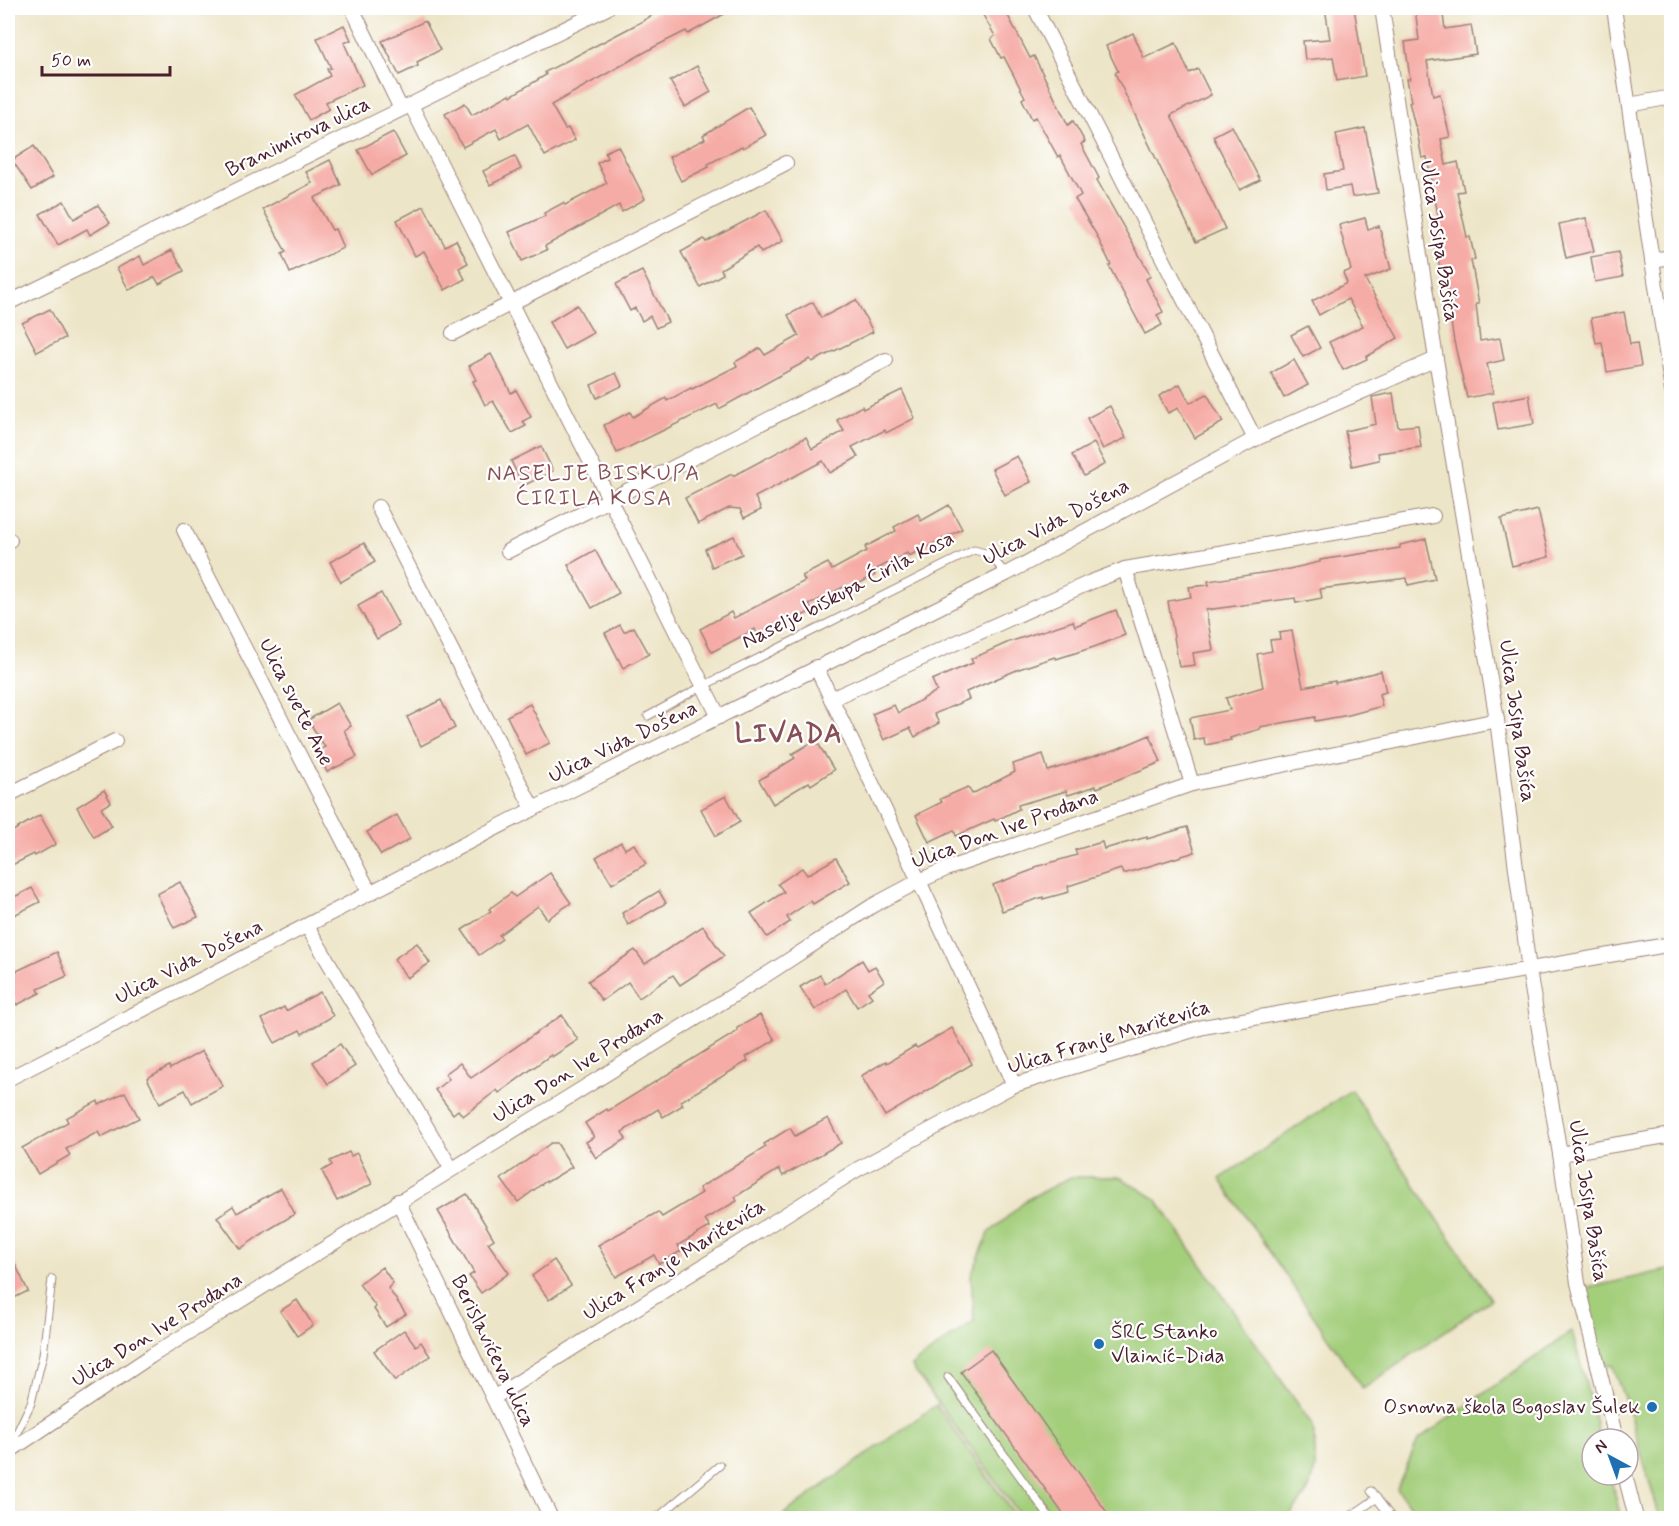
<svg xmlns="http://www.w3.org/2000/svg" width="1679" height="1526" font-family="Mynerve,sans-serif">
<rect width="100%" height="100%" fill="#fff"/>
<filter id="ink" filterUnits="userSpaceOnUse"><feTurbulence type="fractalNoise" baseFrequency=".0167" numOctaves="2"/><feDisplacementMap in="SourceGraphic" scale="12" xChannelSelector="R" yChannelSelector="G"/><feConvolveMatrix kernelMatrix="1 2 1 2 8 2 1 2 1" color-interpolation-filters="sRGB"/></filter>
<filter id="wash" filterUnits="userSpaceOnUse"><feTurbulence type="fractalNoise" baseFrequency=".008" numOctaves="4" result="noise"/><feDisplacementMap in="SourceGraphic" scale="24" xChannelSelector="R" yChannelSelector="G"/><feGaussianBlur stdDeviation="1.35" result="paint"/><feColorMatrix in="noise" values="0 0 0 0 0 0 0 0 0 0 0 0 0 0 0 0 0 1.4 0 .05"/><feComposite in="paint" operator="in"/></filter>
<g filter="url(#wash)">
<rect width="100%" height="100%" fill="#ede5c7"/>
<g fill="#a3ce7a" stroke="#767652" stroke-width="1.5">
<polygon points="1351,1090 1491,1299 1363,1389 1220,1179"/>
<path d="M1071,1177H1120L1156,1199L1313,1426C1317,1471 1319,1483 1287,1518H1022L911,1366L974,1321L971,1276L989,1233L1028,1199Z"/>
<polygon points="1671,1269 1671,1518 1660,1518 1628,1409 1612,1365 1603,1367 1583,1289"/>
<polygon points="1572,1331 1600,1439 1592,1439 1592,1475 1610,1475 1621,1518 1419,1518 1397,1489 1418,1440"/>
<polygon points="936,1405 1017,1518 787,1518 784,1514"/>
</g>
<g id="blocks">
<g fill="#f6aca6">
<polygon points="663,8 666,13 676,8 735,8 688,34 686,31 654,47 551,105 565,129 568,128 575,140 545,156 528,124 501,139 496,129 463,147 445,114 465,103 472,115 510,94 511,96 546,75 545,72 641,22"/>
<polygon points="979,8 1004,8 1030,58 1034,56 1068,125 1073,121 1085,142 1081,144 1099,178 1097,180 1151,276 1146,279 1163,312 1157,315 1162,325 1145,334 1109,266 1111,265 1096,234 1075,199 1081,195 1060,155 1058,157 1036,117 1032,119 1022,99 1025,97 1004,57 1001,58 991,39 995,36"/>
<polygon points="1325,8 1354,8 1365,76 1337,81 1333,57 1305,60 1303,41 1330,39"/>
<polygon points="1415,8 1442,8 1445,29 1471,25 1476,54 1427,61 1433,96 1440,94 1450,137 1441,139 1446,165 1458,162 1464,191 1457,192 1467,237 1470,237 1475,259 1471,260 1479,304 1476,304 1480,341 1500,338 1504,360 1487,364 1493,393 1467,398 1454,341 1450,316 1452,316 1443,267 1440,268 1435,245 1440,244 1435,221 1439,220 1427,157 1422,158 1416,126 1415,126 1409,102 1411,101 1407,79 1410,79 1405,42 1419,40"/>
<polygon points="425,21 440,50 417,62 418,66 399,75 382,41"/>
<polygon points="344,25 351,40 344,43 363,85 326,102 329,109 309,120 295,95 330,76 327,69 331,68 317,38"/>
<polygon points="1133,33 1144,58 1176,43 1189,73 1198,69 1211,95 1171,115 1225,229 1196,242 1115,73 1118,71 1106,46"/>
<polygon points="697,66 711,92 685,107 670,81"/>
<polygon points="749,107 766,135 743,148 742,146 708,164 709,167 681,181 669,157 705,139 703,135"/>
<polygon points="1232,126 1260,180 1240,190 1213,136"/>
<polygon points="1365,128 1378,193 1352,197 1350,186 1326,190 1324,174 1343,171 1336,134"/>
<polygon points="393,132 406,156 372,175 358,150"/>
<polygon points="34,146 53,177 32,190 12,160"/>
<polygon points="618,146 645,199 622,212 619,205 545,246 547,250 522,261 509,232 545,216 544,213 563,203 565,205 607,183 597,163 607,158 605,152"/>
<polygon points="515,156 521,169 490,185 483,171"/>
<polygon points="330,160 341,185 314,198 332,230 335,229 343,248 290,273 282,254 286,252 263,209 312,183 306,172"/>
<polygon points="64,201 74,219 98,205 110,223 90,235 87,229 58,245 40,214"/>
<polygon points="424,206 445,246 456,240 468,263 459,268 465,279 445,290 424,251 415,256 397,220"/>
<polygon points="766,210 783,241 761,253 757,247 721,269 723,274 700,287 681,252 704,239 706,242"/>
<polygon points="1365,218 1368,229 1379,226 1391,269 1365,279 1398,338 1366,357 1367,359 1343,370 1329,342 1363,326 1348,299 1319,315 1312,301 1347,283 1343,273 1351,270 1339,225"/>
<polygon points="1586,218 1594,251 1566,258 1559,224"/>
<polygon points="172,250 184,271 159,284 155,277 129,290 117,268 140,256 144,265"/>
<polygon points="1618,252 1623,277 1595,282 1591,257"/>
<polygon points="642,271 668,322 656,328 650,316 642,321 635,308 630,311 616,284"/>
<polygon points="856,300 873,332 812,362 810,359 719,409 717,404 617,453 604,425 630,412 633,417 666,398 667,401 691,388 692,389 737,366 735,362 760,348 765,355 799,336 788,315 813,302 821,318"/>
<polygon points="577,305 593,333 564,349 549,322"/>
<polygon points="50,309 65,338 37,352 22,323"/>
<polygon points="1624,312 1630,344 1637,343 1641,366 1607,372 1602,342 1596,343 1591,318"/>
<polygon points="1308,326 1320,348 1303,357 1291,335"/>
<polygon points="491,354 511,393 516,390 531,417 523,421 526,426 512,433 493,401 485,405 473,381 476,380 469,366"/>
<polygon points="1294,360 1308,385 1284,398 1271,373"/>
<polygon points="616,373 622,386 597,398 591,385"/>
<polygon points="1180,384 1190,403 1207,394 1223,422 1195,438 1178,408 1168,413 1159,396"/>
<polygon points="902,390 915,418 886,433 885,430 852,447 858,457 830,473 823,461 755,497 761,510 744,518 740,509 729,508 698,524 685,498 732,474 733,476 806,437 812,449 844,431 837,420 862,406 863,409"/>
<polygon points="1393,393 1398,427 1418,425 1421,447 1378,453 1379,460 1352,466 1345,431 1376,424 1372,397"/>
<polygon points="1529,395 1534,424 1498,430 1493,402"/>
<polygon points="1110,406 1126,438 1103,449 1087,418"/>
<polygon points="1094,443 1105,464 1084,476 1072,455"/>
<polygon points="541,446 553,471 523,486 511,461"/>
<polygon points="1017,456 1031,482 1005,495 992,469"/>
<polygon points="949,505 962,529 909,556 907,553 873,571 875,575 849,589 847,585 809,605 812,611 787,623 787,622 759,637 755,629 712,652 700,629 731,612 734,618 805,581 802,576 828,563 832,570 867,551 865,547 896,531 894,527 918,514 921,521"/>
<polygon points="1538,510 1549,557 1512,566 1501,519"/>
<polygon points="734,536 742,554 712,567 705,549"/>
<polygon points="1426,539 1435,579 1408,585 1407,578 1320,589 1322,598 1296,603 1295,598 1206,610 1213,650 1193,653 1195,665 1179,667 1168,601 1191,597 1189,587 1209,585 1208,581 1289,569 1320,562 1320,560 1400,548 1400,545"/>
<polygon points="364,543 375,562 341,582 330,562"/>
<polygon points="595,550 619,593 592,608 568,565"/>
<polygon points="381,593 399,626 377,639 358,606"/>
<polygon points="1116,610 1125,635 1094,647 1056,659 1055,657 1019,669 966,692 969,699 934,714 939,723 915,737 910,728 884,740 872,714 894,705 898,713 937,691 932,680 973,663 971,659 1009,642 1073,621 1075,626"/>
<polygon points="620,625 624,632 634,627 649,654 623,668 605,633"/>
<polygon points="1292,631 1303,687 1335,681 1335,683 1381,671 1386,692 1379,694 1382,706 1349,715 1315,721 1315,717 1260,727 1260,729 1230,738 1231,740 1205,745 1204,738 1194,740 1190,718 1230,710 1226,698 1263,687 1257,654 1272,651 1270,640 1280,639 1279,633"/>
<polygon points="441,700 455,728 421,746 407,717"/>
<polygon points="337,703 351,726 344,730 357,757 327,772 317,751 325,747 308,720"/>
<polygon points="530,704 550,743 526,755 507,716"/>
<polygon points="1150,735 1161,762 1097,788 1096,786 1068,795 1066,791 1018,805 1019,809 995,821 994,819 956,836 954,830 929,842 916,815 942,802 940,799 968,787 972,794 1015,772 1013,764 1043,754 1048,771 1117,749"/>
<polygon points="816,740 834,770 811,785 809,782 773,804 759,780 795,758 792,754"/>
<polygon points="104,790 111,802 101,808 112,826 94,837 77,807"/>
<polygon points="726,796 740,822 716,836 701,809"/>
<polygon points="40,815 56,844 35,856 34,854 8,867 8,834"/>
<polygon points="397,815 410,839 381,855 367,832"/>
<polygon points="1187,827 1195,852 1123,874 1121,869 1068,886 1069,892 1043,899 1043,897 1002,911 993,885 1035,869 1035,867 1077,855 1075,850 1102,842 1104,849 1147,837 1147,839"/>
<polygon points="621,842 625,849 634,844 646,864 612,884 596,857"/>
<polygon points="836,858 850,882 813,904 811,901 787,917 790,922 767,937 751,913 784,892 778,884 802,868 807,875"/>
<polygon points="550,873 571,903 547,919 538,906 499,935 502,939 479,955 462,930 491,911 489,909 511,893 515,897"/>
<polygon points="180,882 198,917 174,928 157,894"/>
<polygon points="32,888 40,902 12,916 8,906 8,900"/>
<polygon points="659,891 666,903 628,925 622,913"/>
<polygon points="703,926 724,956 680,985 673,975 639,998 628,982 602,1001 588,981 635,950 645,964"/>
<polygon points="417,943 430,963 407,978 394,959"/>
<polygon points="57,952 67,976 38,989 40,993 17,1005 8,987 8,975"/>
<polygon points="862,960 868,970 875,966 884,981 868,992 872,997 857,1007 846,989 815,1010 800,987 820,975 825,984"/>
<polygon points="320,992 333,1016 302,1034 300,1030 275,1043 262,1019 284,1007 286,1011"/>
<polygon points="562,1015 578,1040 552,1057 551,1055 499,1093 497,1090 463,1116 458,1110 453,1114 435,1090 449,1079 445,1074 460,1063 471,1078"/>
<polygon points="760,1015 775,1040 746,1057 748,1061 681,1101 683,1105 663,1117 658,1109 622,1132 626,1139 596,1158 586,1142 594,1137 585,1123 607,1109 608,1111 738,1031 737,1028"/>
<polygon points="952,1028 972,1064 885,1116 861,1076 886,1061 887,1063 915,1046 917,1048"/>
<polygon points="340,1044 355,1066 328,1084 313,1062"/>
<polygon points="202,1051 223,1086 192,1103 185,1090 160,1103 147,1078 169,1066 170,1069"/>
<polygon points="125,1092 139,1118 101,1137 98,1132 66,1149 70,1155 38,1174 22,1148 68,1122 66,1118 98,1101 99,1105"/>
<polygon points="828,1118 841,1143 783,1176 779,1169 735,1197 737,1201 705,1219 710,1227 678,1245 681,1251 659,1264 654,1255 616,1277 598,1245 658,1212 662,1217 702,1193 699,1188 766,1147 764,1144 790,1128 795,1136"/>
<polygon points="551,1143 557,1143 572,1167 547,1182 546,1181 518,1202 501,1179"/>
<polygon points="349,1152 351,1156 357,1153 372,1184 337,1201 322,1171 332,1165 330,1161"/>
<polygon points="281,1188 295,1214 268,1230 240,1249 217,1217 233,1206 237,1213"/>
<polygon points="467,1194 494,1239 488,1243 509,1273 481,1293 469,1276 474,1273 438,1211"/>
<polygon points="8,1249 28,1291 8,1301"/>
<polygon points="554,1260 571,1285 549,1300 532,1276"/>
<polygon points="382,1267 393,1283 388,1288 406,1314 386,1327 374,1309 376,1307 359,1284"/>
<polygon points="297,1300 313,1325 297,1336 280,1311"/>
<polygon points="404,1330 416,1346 421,1342 430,1356 395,1381 374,1351"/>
<polygon points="991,1350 1111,1518 1066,1518 961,1372"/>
</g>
</g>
</g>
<g filter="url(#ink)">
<use href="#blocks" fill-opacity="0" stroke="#9c8279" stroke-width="1.5"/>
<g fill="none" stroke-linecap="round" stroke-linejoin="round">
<defs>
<g id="lane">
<polyline points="648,716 703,686 974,550 989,554 1006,574"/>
<polyline points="948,1377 1050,1518"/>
<polyline points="10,1447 31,1403 43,1355 52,1279"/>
<polyline points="1371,1491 1392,1518"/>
<polyline points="657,1518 720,1465"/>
<polyline points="1348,1518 1377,1498"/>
</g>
<g id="street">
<polyline points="352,8 401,109"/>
<polyline points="1035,8 1255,439"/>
<polyline points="1382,8 1436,359 1497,720 1529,970 1560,1154 1578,1283 1616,1439"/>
<polyline points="1614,8 1652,260"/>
<polyline points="411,105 719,717"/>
<polyline points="1629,105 1672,97"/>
<polyline points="1672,257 1652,260 1672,391"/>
<polyline points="8,303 607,8"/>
<polyline points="453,333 786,163"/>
<polyline points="378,507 533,809"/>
<polyline points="184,530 370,893"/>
<polyline points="8,541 10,540"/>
<polyline points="508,551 886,360"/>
<polyline points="1125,569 1192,784"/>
<polyline points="816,667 919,881 1014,1085"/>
<polyline points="831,699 1091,582 1125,569 1433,516"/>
<polyline points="8,795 115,741"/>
<polyline points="307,926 451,1168"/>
<polyline points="8,1079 533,809 1006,574 1255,439 1436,359"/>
<polyline points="1560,1154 1672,1135"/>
<polyline points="398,1201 551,1518"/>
<polyline points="493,1398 858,1169 1014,1085 1203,1027 1672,944"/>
<polyline points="8,1452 151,1356 769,973 872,906 919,881 946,869 1192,784 1497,720"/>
<polyline points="1625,1475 1636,1518"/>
</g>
</defs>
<use href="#lane" stroke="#9c8279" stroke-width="9"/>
<use href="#street" stroke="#9c8279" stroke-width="16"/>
<use href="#lane" stroke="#fff" stroke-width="7"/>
<use href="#street" stroke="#fff" stroke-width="14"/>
</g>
</g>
<g fill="#1f6fb2" stroke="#fff" stroke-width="2">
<circle cx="1099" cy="1344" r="6"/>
<circle cx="1652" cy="1407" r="6"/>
</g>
<g text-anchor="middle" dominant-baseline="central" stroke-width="4.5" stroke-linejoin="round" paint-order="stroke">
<g font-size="21" fill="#4a1f2b" stroke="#fff">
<text transform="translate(298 137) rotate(-26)">Branimirova ulica</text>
<text transform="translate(1439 241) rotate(81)">Ulica Josipa Bašića</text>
<text transform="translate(1056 522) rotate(-28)">Ulica Vida Došena</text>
<text transform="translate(848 590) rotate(-27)">Naselje biskupa Ćirila Kosa</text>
<text transform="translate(296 702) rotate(63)">Ulica svete Ane</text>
<text transform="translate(1517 721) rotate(82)">Ulica Josipa Bašića</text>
<text transform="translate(623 742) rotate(-26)">Ulica Vida Došena</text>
<text transform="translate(1005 829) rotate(-20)">Ulica Don Ive Prodana</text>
<text transform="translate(189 962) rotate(-27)">Ulica Vida Došena</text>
<text transform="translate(1109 1037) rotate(-17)">Ulica Franje Maričevića</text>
<text transform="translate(578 1066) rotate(-32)">Ulica Don Ive Prodana</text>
<text transform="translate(1588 1201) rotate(81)">Ulica Josipa Bašića</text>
<text transform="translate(674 1260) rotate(-32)">Ulica Franje Maričevića</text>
<text transform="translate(157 1330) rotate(-32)">Ulica Don Ive Prodana</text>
<text transform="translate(493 1351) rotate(64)">Berislavićeva ulica</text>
</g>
<g font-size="21" fill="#4a1f2b" stroke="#fff" text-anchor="start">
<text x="1111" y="1332">ŠRC Stanko<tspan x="1111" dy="24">Vlainić-Dida</tspan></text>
<text x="1640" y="1407" text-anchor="end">Osnovna škola Bogoslav Šulek</text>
</g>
<g font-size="22" letter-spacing="1.5" fill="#865056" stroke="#fff">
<text x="594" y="474">NASELJE BISKUPA<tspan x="594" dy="25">ĆIRILA KOSA</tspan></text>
</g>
<g font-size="27" font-weight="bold" letter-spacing="1.5" fill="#865056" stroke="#fff">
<text x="789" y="734">LIVADA</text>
</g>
</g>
<rect width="1679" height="1526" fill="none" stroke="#fff" stroke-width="30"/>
<g transform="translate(1610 1457) rotate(319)"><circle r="28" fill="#ffffff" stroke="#b7a5aa" stroke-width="1.5"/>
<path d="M0-4.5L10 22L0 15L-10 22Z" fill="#1f6fb2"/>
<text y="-9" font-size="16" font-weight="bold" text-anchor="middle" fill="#4a1f2b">N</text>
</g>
<path d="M42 66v9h128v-9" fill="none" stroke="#4a1f2b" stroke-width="3"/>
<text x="51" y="66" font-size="18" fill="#4a1f2b" stroke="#ffffff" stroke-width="4.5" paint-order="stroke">50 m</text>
</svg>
